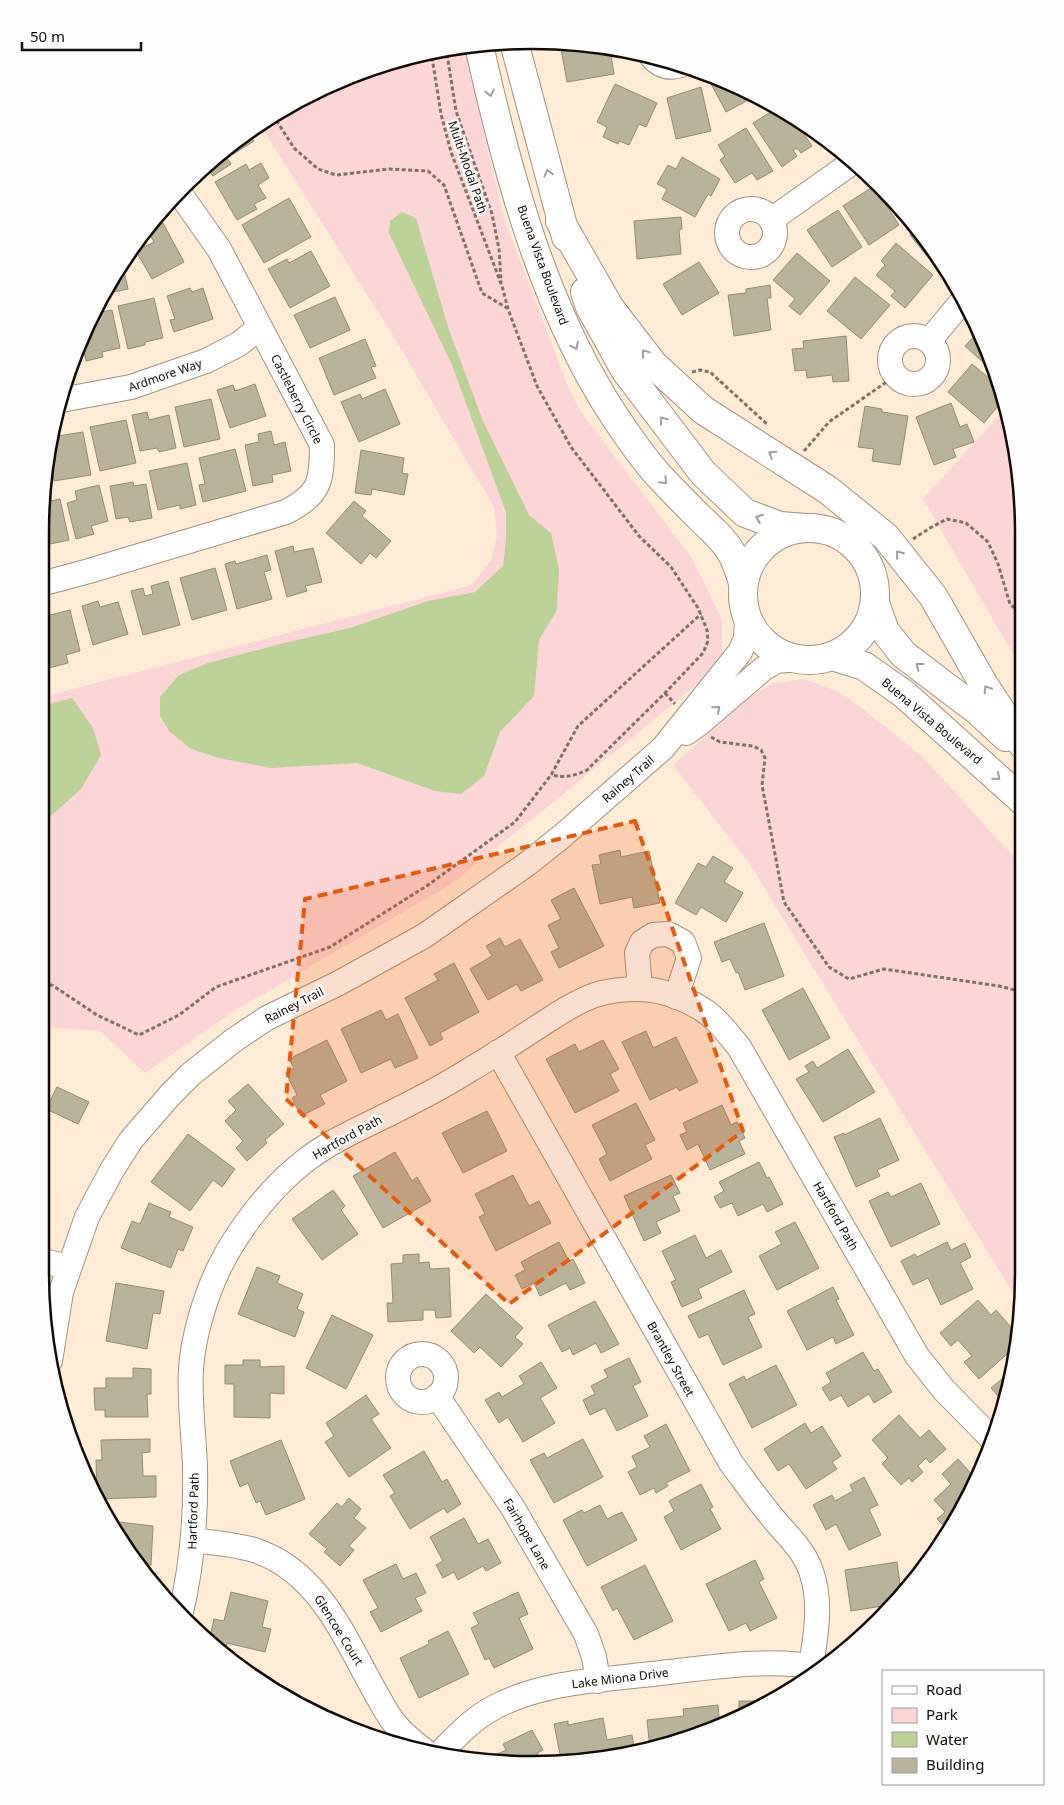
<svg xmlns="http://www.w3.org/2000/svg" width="1064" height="1805" font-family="'Noto Sans',sans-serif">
<rect width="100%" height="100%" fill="#ffecd7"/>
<g fill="#fcd6d7">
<polygon points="465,47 503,216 569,389 581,412 692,558 722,619 722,655 695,686 561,796 451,884 231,1013 145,1073 100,1031 43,1027 42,697 472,585 491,560 497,536 494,507 392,334 259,123 343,78 436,50"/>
<polygon points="1005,409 1023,500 1023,671 923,499"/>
<polygon points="804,679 837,691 863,709 922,756 1023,867 1022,1308 749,863 673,765 747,699 773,683"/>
</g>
<g fill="#bbd196">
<polygon points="402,212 416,218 449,330 483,421 529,515 551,533 559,569 557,610 539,640 534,696 500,732 484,776 461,794 435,791 357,763 271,768 219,758 191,749 170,732 160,716 160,697 179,675 208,663 284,643 350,628 428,601 475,592 503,566 506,540 506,512 452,365 389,233 390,221"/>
<polygon points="72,698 93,728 101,755 81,789 42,824 42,706"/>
</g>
<g fill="#b8b39a" stroke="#918c74">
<polygon points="560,43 607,47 609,56 611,55 614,74 567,82"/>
<polygon points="714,75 720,77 756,96 726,112 708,78"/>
<polygon points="615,84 657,103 646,127 639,124 629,145 619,141 618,144 603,137 607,127 597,122"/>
<polygon points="701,87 711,131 676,139 667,98"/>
<polygon points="777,108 783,116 787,113 792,116 812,146 801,153 797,148 793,150 797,156 782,167 753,123"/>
<polygon points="807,124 824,138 818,141"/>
<polygon points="746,128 773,171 757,180 752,173 735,183 720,160 725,156 718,145"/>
<polygon points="248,132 254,141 227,158 231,164 213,176 206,166"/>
<polygon points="682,157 720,179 711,196 708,194 695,217 662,199 667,189 657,184 668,165 676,169"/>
<polygon points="261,163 269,178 258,185 266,198 254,204 257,209 237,220 215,182 246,164 249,170"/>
<polygon points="879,184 880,184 905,217 903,218"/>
<polygon points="874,186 899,225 869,245 843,206"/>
<polygon points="289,198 311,237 264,263 242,225"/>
<polygon points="838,210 862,247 832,267 807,230"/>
<polygon points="681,217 682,229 679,230 681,254 637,259 634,221"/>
<polygon points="163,223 184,262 152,279 136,251 154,242 148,232"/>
<polygon points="916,231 944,268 940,272 910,235"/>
<polygon points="896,243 933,275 905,308 891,296 895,291 876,275 885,265 881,261"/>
<polygon points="311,251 330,286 290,308 268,269 287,259 289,263"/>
<polygon points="797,253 830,281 800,315 789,306 795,299 773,280"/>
<polygon points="122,261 128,289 105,294"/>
<polygon points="699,262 719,293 682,315 663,284"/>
<polygon points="855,277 890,305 861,339 827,311"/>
<polygon points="770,285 771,298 767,298 771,330 734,336 728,295 746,293 746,289"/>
<polygon points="190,288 192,292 203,288 213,319 174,332 170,320 175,319 167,296"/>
<polygon points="335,297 350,330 310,348 294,315"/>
<polygon points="154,298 163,338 145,342 145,345 128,349 118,306"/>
<polygon points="112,310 120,348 102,352 103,357 86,361 82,342 96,313"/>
<polygon points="979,331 998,374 998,376 965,346"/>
<polygon points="846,336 849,381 833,382 832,375 807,378 806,370 795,371 792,349 804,348 803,341"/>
<polygon points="365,339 376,366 371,367 376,378 334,395 319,358"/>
<polygon points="972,364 1001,388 1003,400 984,423 948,392"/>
<polygon points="255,384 266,416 230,428 217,390 233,385 235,391"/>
<polygon points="385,389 400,424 359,442 341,402 360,394 362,399"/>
<polygon points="211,399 220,439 184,447 175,407"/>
<polygon points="951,403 960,427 967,424 974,442 953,449 956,457 934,465 916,417"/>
<polygon points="865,406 882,409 882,412 908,416 900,465 872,461 874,449 858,447"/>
<polygon points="147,412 149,420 169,415 176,448 159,452 157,448 140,451 132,415"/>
<polygon points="126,420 136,463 100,471 90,427"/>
<polygon points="271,431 274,445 285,442 291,471 272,475 273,482 253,486 245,445 259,442 258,434"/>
<polygon points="83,432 91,475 54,481 50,456 54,435 57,435 58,436"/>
<polygon points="235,449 246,491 203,502 199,485 205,484 199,458"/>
<polygon points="361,450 404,458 402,473 408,474 404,495 372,489 371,495 355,493"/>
<polygon points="187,463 196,505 180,509 180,505 158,510 149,471"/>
<polygon points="133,482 134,486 146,484 152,518 130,522 128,517 116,519 110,486"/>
<polygon points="99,485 108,521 91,526 94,534 76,539 67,503 77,500 75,491"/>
<polygon points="60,499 69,540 41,546 41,503"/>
<polygon points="354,501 366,511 362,516 391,541 376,558 370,553 361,564 326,533"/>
<polygon points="293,546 294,552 313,548 322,582 305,586 307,591 287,597 275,551"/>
<polygon points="267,555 271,570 264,572 272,599 237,609 225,564 235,561 236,564"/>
<polygon points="215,568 227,610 192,620 180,578"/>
<polygon points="168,581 180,625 143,635 131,591 143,588 145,596 153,594 151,586"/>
<polygon points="98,601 100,607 118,602 128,634 93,645 82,606"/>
<polygon points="70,610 80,651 66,655 68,663 45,669 42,657 42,617"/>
<polygon points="620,850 621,857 649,851 660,903 634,908 632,897 600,904 592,865 601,864 599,855"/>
<polygon points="713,856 733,868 724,882 743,893 726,922 701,907 696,915 675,903 698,863 706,867"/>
<polygon points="574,888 604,946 559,968 551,952 559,948 548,925 561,919 551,900"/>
<polygon points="764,923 784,976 745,990 738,972 736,973 730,959 722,962 714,942"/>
<polygon points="500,938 505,947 520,939 543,980 521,991 517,984 488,1000 470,969 492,956 486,946"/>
<polygon points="454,963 479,1012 440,1033 443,1039 430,1046 405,998 438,980 434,974"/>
<polygon points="803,988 830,1038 789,1060 762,1010"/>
<polygon points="381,1010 386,1020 398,1014 418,1058 395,1068 391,1059 361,1073 341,1029"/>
<polygon points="646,1031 653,1048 676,1037 698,1082 679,1091 677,1087 650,1100 622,1042"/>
<polygon points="327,1040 347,1081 320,1095 325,1104 301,1116 292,1098 297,1095 286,1073 294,1068 289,1059"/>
<polygon points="603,1040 619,1069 610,1074 619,1091 575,1113 546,1059 575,1044 579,1052"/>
<polygon points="848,1049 875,1092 823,1122 796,1079 809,1072 805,1066 813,1061 817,1068"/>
<polygon points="248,1084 284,1124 265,1140 267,1143 247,1161 236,1148 243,1141 225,1121 236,1110 228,1101"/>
<polygon points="57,1087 89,1102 78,1124 46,1109"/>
<polygon points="636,1103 655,1140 645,1145 652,1159 610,1181 599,1159 607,1154 592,1125"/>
<polygon points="722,1105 731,1125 737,1122 745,1138 739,1141 745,1154 710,1170 698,1144 687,1150 680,1135 687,1132 683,1123"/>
<polygon points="487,1111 507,1151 463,1173 442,1133"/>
<polygon points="880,1118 899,1160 877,1170 880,1176 856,1187 834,1137 844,1133 844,1135"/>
<polygon points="188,1134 235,1169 222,1187 213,1180 190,1211 151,1182"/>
<polygon points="395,1152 412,1181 417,1177 431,1201 383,1228 353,1176"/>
<polygon points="759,1162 767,1178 769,1177 783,1204 767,1212 763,1204 738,1216 732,1203 720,1208 714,1197 724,1191 719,1182"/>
<polygon points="513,1175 529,1206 539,1201 551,1223 496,1251 479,1217 485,1214 475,1194"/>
<polygon points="671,1175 680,1193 673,1196 680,1211 656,1222 661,1233 644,1241 624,1196"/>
<polygon points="921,1183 940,1224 891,1247 869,1201 888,1192 891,1197"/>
<polygon points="333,1190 345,1206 341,1210 358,1234 322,1260 292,1219"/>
<polygon points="149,1203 171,1212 169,1217 193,1227 183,1251 178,1249 171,1268 121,1248 132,1221 140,1224"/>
<polygon points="795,1222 819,1268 777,1290 759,1256 782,1244 775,1232"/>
<polygon points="695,1235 706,1258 721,1250 732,1272 698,1289 702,1298 682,1307 671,1282 676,1280 662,1251"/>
<polygon points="559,1242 569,1261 573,1259 585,1283 570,1290 566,1283 540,1296 534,1283 522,1289 515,1275 525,1270 521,1262"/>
<polygon points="947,1242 951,1250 965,1243 971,1257 960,1263 973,1289 941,1305 928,1278 913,1285 901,1261 915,1254 917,1257"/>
<polygon points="419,1254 419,1263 429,1262 430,1269 449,1268 451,1317 436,1318 435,1310 423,1310 423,1320 388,1322 387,1303 393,1303 391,1264 403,1263 403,1255"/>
<polygon points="257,1267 280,1276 277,1283 303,1294 297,1309 304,1312 295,1337 238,1314"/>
<polygon points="116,1283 164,1291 160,1314 153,1313 147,1349 106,1341"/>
<polygon points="833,1287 839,1299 836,1300 854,1335 836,1344 833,1337 807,1350 787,1311"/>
<polygon points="744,1290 755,1314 748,1317 762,1347 723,1365 708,1334 699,1338 688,1316"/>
<polygon points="486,1294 523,1328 515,1337 523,1344 501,1367 480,1347 474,1353 451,1331"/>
<polygon points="978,1300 991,1315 996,1310 1017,1334 1015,1347 979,1379 964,1362 972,1356 958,1340 951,1346 940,1333"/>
<polygon points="595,1301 619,1344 601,1353 596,1343 573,1355 570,1348 562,1352 548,1325"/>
<polygon points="332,1315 373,1335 346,1389 306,1368"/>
<polygon points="863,1352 874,1371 878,1369 892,1392 874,1403 869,1394 848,1407 841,1395 830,1401 822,1388 831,1382 826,1373"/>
<polygon points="629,1358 641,1382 633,1386 648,1416 617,1431 605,1408 590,1415 583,1400 595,1394 591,1386 608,1377 604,1370"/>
<polygon points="243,1360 260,1360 260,1367 284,1366 284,1394 270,1393 270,1418 234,1417 234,1384 225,1384 225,1365 243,1365"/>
<polygon points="541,1362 557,1388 540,1398 555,1423 523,1442 508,1417 499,1423 485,1400 499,1392 502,1397 524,1384 519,1376"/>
<polygon points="776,1365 797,1405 752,1428 729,1384 744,1376 746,1380"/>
<polygon points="133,1368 151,1369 151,1394 147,1394 148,1417 105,1417 105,1410 95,1410 94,1388 106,1388 106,1378 133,1378"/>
<polygon points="1009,1373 1004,1403 991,1388"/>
<polygon points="366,1395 379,1414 371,1419 391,1448 349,1477 325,1442 334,1436 326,1423"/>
<polygon points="899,1415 920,1438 929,1430 946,1449 930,1463 926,1458 918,1466 923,1472 912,1482 909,1478 901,1485 882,1464 888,1458 872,1440"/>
<polygon points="805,1423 811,1433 822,1426 841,1456 832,1462 837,1469 806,1489 789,1464 778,1471 764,1449"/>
<polygon points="666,1424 690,1471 666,1483 668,1486 656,1493 654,1488 640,1495 628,1472 637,1467 632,1456 650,1447 644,1436"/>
<polygon points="150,1439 150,1452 142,1453 143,1476 156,1476 156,1497 97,1499 96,1460 102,1460 101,1440"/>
<polygon points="583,1439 603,1477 554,1503 530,1460 544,1453 547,1458"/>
<polygon points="281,1440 305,1499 266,1515 260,1501 256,1503 248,1483 240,1487 230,1461"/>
<polygon points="424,1451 442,1482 447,1479 461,1504 447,1513 444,1508 410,1529 390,1496 395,1493 383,1475"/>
<polygon points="958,1459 975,1478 949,1531 937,1519 945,1512 934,1500 951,1484 942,1474"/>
<polygon points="864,1477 878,1505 869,1509 881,1535 849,1550 836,1524 826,1530 813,1505 832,1495 835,1501 853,1491 850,1485"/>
<polygon points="701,1484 713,1507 710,1509 721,1529 681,1550 664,1517 674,1511 669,1501"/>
<polygon points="349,1498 361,1509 354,1518 366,1528 349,1546 354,1550 340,1566 324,1552 327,1549 309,1534 337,1503 342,1507"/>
<polygon points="600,1505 607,1519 622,1512 637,1540 587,1566 563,1520 582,1510 584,1513"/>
<polygon points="464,1518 478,1544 488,1539 501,1563 486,1571 483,1566 458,1580 454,1572 443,1578 436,1565 443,1561 430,1537"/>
<polygon points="110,1521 153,1526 151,1565 136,1564"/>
<polygon points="755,1560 764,1579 759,1582 777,1618 750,1631 746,1623 729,1631 706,1584"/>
<polygon points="897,1562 901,1592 889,1605 851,1611 845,1570"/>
<polygon points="396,1564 403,1579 416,1573 426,1593 415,1598 422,1611 381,1632 370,1612 378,1608 363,1580"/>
<polygon points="645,1565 673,1621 634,1640 617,1608 613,1611 601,1587"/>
<polygon points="231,1592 268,1601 262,1627 271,1629 265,1652 227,1643 225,1649 216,1647 209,1641 214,1619 224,1621"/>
<polygon points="518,1592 528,1614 519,1618 533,1649 494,1668 489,1658 485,1660 471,1628 479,1624 473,1613"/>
<polygon points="448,1631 469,1674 419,1698 400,1658 429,1644 428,1641"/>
<polygon points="739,1701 754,1701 754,1704 770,1703 739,1718"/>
<polygon points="718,1705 720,1727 650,1749 647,1720 684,1716 683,1709"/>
<polygon points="603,1718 607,1740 632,1735 635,1753 562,1764 554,1724 568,1721 568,1725"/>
<polygon points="532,1730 543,1750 537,1753 542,1763 483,1761 506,1750 503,1744"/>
</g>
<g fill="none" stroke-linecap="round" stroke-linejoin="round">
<defs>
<g id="minor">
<path d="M652,57C660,66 669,69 681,65"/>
<circle cx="751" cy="233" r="24"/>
<polyline points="771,220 853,162"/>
<circle cx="914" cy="360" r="24"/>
<polyline points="929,341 964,299"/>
<polyline points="61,400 131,387 206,361 239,344 260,327"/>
<path d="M41,584L89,571L286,512C320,494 322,482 322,445L219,249L178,191"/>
<polyline points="686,733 700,723 763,669 776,661 796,659"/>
<polyline points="640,989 637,953 642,942 653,935 668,934 683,942 689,958 676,997"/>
<path d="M498,1052L731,1463C743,1479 755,1496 768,1512C782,1531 803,1547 811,1571C822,1602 816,1634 811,1666"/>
<polyline points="44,1261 68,1267"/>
<circle cx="422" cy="1378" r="24"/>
<polyline points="50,1361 61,1292 87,1217 112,1170 131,1140 171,1094 191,1074 234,1040 267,1018 339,983 424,936 527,864 561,837 663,748 740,652 746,638 747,619"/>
<polyline points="437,1396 513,1508 586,1634 594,1657 598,1681"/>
<path d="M193,1540C214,1543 237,1544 257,1551C318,1572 344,1636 373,1688C380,1700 386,1713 395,1724C404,1735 416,1744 426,1752"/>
<path d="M180,1616C192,1568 196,1518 195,1468C194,1435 189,1402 191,1369C193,1337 205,1297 219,1268C238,1229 271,1187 306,1160C332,1140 363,1127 393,1112C419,1099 446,1085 471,1069C497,1054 522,1037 547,1021C562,1011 578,1001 595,995C608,991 625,989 639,989C663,989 690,1000 709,1014C720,1023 730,1036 739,1047L917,1356L944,1390L993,1440"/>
<path d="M438,1755C455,1738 472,1719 493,1708C541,1682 599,1680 652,1674C708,1668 766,1657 822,1668"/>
</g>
<g id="major">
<polyline points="514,42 566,237"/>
<path d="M479,45C507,172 544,311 617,420C630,439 644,460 660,477C673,491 686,504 700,518C711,529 725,540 732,554C737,563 740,573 743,583"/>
<polyline points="560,221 610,308 653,364 703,410 828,490 886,537 933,596 984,685 1023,745"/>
<polyline points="585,292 590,307 625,370 703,473 745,513 780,526 806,528"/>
<circle cx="809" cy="594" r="66"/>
<polyline points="875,603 885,631 903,654 978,711 1006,737"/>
<polyline points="832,656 864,666 904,694 1023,801"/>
</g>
</defs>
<use href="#minor" stroke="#a3917e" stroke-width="26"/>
<use href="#major" stroke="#a3917e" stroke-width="30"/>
<g stroke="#7f7265" stroke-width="3" stroke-dasharray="4 2.5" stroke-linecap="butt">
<polyline points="446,48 456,111 492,214 499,249 501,282"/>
<path d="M431,51L441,114L451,152L502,286L508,309L537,386L571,447L639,536L671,567L698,608L707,630L708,641L703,653L665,693L587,770C574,776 565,778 551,775"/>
<polyline points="273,115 294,148 318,169 336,175 389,169 428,171 444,185 482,293 507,308"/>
<polyline points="692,372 700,370 710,372 768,425"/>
<polyline points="804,451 829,422 895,376"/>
<polyline points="913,539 930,528 947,519 966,523 988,542 998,564 1010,604 1023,616"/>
<polyline points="665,693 675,704"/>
<polyline points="711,737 720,742 753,746 761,750 765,758 762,785 784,902 829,967 849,979 884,969 999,986 1023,992"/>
<polyline points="43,985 52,985 97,1015 139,1035 179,1015 216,987 330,947 428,885 515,822 551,775 578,726 701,614"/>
</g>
<use href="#minor" stroke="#fff" stroke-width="24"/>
<use href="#major" stroke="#fff" stroke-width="28"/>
</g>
<defs><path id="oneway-chevron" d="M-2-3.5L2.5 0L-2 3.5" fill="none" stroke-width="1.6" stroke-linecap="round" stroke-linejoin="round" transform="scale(1.25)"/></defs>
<g stroke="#a09d9b">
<use href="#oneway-chevron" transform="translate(490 93) rotate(77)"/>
<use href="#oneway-chevron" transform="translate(548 173) rotate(-105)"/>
<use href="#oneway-chevron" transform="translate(575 346) rotate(64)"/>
<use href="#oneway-chevron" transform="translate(645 353) rotate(-127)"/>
<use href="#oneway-chevron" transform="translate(663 420) rotate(-127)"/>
<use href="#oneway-chevron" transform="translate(772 454) rotate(-147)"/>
<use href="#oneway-chevron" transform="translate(664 481) rotate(46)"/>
<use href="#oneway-chevron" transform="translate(759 518) rotate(-159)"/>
<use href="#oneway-chevron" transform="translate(899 554) rotate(-129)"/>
<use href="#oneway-chevron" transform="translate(919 666) rotate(-143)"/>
<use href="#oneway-chevron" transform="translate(987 689) rotate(-122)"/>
<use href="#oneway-chevron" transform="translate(717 709) rotate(-41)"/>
<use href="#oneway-chevron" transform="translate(997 777) rotate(41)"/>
</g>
<path fill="#e8590c" fill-opacity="0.2" stroke="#e8590c" stroke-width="4" stroke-dasharray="10 6" stroke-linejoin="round" d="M635,821L743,1131L509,1304L286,1099L305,899Z"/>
<g text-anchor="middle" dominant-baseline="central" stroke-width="5" stroke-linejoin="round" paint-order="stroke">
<g font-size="12" fill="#120b05" stroke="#fdfdfd">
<text transform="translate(468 167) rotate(71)">Multi-Modal Path</text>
<text transform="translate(543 265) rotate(70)">Buena Vista Boulevard</text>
<text transform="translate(165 375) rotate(-19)">Ardmore Way</text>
<text transform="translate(297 399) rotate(63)">Castleberry Circle</text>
<text transform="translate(932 721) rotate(40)">Buena Vista Boulevard</text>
<text transform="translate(628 779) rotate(-41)">Rainey Trail</text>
<text transform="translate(294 1005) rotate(-27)">Rainey Trail</text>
<text transform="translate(347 1137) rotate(-29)">Hartford Path</text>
<text transform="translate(836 1216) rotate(60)">Hartford Path</text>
<text transform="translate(671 1359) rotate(61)">Brantley Street</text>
<text transform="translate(193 1511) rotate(-88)">Hartford Path</text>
<text transform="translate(527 1534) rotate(60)">Fairhope Lane</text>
<text transform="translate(339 1630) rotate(58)">Glencoe Court</text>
<text transform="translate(620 1678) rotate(-7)">Lake Miona Drive</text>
</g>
</g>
<path d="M0 0H1064V1805H0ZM532 49H532A483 483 0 0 1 1015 532V1273A483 483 0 0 1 532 1756H532A483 483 0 0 1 49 1273V532A483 483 0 0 1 532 49Z" fill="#fdfdfd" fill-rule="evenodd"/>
<path fill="none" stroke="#120b05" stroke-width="2.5" d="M532 49H532A483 483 0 0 1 1015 532V1273A483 483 0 0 1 532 1756H532A483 483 0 0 1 49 1273V532A483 483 0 0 1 532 49Z"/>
<rect x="882" y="1670" width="162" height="115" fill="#fdfdfd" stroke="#9f9c9a"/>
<rect x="892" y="1686" width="25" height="8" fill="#ffffff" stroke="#9f9c9a"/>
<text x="926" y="1695" font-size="15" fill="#120b05">Road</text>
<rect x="892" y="1708" width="25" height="15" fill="#fcd6d7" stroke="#9f9c9a"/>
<text x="926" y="1720" font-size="15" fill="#120b05">Park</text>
<rect x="892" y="1732" width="25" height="15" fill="#bbd196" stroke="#9f9c9a"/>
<text x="926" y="1745" font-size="15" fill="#120b05">Water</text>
<rect x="892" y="1758" width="25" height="15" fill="#b8b39a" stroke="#9f9c9a"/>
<text x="926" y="1770" font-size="15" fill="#120b05">Building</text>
<path d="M22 42v8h119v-8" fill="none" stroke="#120b05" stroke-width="2.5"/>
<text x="30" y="42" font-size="15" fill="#120b05" stroke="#fdfdfd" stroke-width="4" paint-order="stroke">50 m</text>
</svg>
